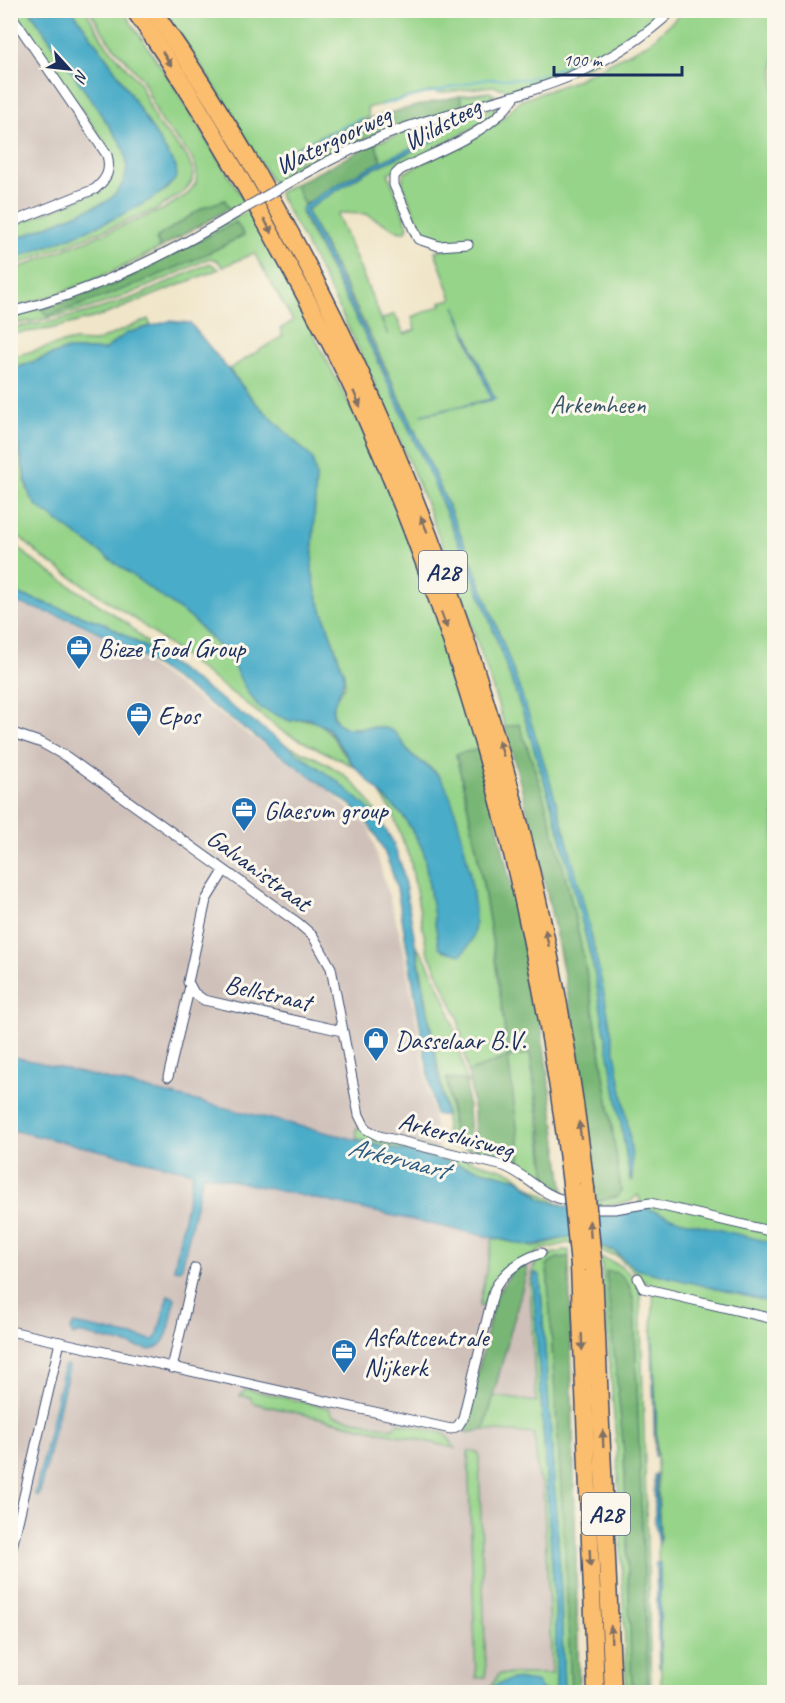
<svg xmlns="http://www.w3.org/2000/svg" width="785" height="1703" font-family="Caveat,sans-serif">
<rect width="100%" height="100%" fill="#fbf7ec"/>
<filter id="ink" filterUnits="userSpaceOnUse"><feTurbulence type="fractalNoise" baseFrequency=".0167" numOctaves="2"/><feDisplacementMap in="SourceGraphic" scale="12" xChannelSelector="R" yChannelSelector="G"/><feConvolveMatrix kernelMatrix="1 2 1 2 8 2 1 2 1" color-interpolation-filters="sRGB"/></filter>
<filter id="wash" filterUnits="userSpaceOnUse"><feTurbulence type="fractalNoise" baseFrequency=".008" numOctaves="4" result="noise"/><feDisplacementMap in="SourceGraphic" scale="24" xChannelSelector="R" yChannelSelector="G"/><feGaussianBlur stdDeviation="1.35" result="paint"/><feColorMatrix in="noise" values="0 0 0 0 0 0 0 0 0 0 0 0 0 0 0 0 0 1.4 0 .05"/><feComposite in="paint" operator="in"/></filter>
<g filter="url(#wash)">
<rect width="100%" height="100%" fill="#f0e5c8"/>
<g fill="#cfc1ba">
<polygon points="19,10 122,154 108,194 11,235 10,11"/>
<polygon points="11,602 75,623 112,640 324,787 369,828 402,941 441,1162 11,1069"/>
<polygon points="11,1130 498,1236 532,1250 536,1271 530,1279 551,1586 554,1692 11,1692"/>
</g>
<g fill="#96d489" stroke="#588274" stroke-width="1.5" fill-rule="evenodd">
<path d="M13,11H30L121,143C132,167 128,184 108,201L11,241V227L101,190C117,177 114,164 108,147Z"/>
<polygon points="73,11 86,11 105,43 139,82 157,123 187,157 193,171 192,181 185,191 155,210 11,267 11,260 108,221 168,189 176,167 115,70"/>
<path d="M90,11H123L174,86L246,204L231,212L224,200L156,240L160,248C112,274 63,294 11,309V271L162,210L188,194L196,183L197,170L190,155L160,120L143,80L108,40Z"/>
<polygon points="164,11 667,11 592,64 519,93 493,86 439,93 433,91 367,108 369,117 324,134 275,158 293,177 275,187 216,89"/>
<path d="M684,11H774V1692H663L661,1686L658,1545L660,1540L652,1330L654,1287L645,1282L617,1256L568,1243L541,1250L491,1286L483,1307L479,1306L493,1238L534,1247L568,1237L617,1252L640,1200L638,1195L630,1202L596,1206V1202L619,1196L621,1190C599,1033 575,874 519,725L505,727C448,542 373,362 278,193L295,184L304,205L301,213L376,357L432,479L484,604L524,716L559,829L594,970L608,1039L630,1181L633,1180C595,838 467,511 306,210L364,173L436,140L382,162L375,143L444,119L496,107L499,109L497,115L388,173L408,226L406,231L400,232L366,214L341,213L338,216L388,335L381,320L395,314L404,334L415,330L412,317L442,305L440,302L452,299L435,251L444,249L443,240L429,239L423,234L402,182L404,173L498,123L520,101L574,81L649,43Z"/>
<polygon points="489,92 496,96 463,108 460,96"/>
<path d="M250,210L370,445L425,581L480,749L456,755C480,854 496,955 508,1056L530,1053L547,1187L517,1161L520,1159L507,1057L468,1072L458,1017L427,950L410,859L392,812L376,787L404,817L423,849L439,946L454,809L445,785L436,772L410,753L396,734L381,727L346,728L337,722L333,712L334,700L345,685L344,674L316,592L312,570L316,476L312,459L254,401L229,369L283,336L280,329L293,321L254,253L223,267L217,260L209,258C146,289 82,317 11,324V315L52,304ZM236,222L243,235C181,269 115,294 48,316L43,311L114,285Z"/>
<polygon points="210,263 219,269 104,315 50,329 11,334 11,328 55,321 99,309 138,296"/>
<polygon points="148,319 151,326 127,333 104,350 65,350 17,367 14,356 70,341 95,342"/>
<path d="M10,412L27,489L37,506L192,619L290,721C331,713 331,743 355,767L282,731L132,617L43,558L11,529Z"/>
<polygon points="10,540 36,563 128,624 160,656 106,624 11,591"/>
<path d="M284,744C329,763 359,776 381,822L337,781Z"/>
<path d="M417,947C425,954 426,961 431,970C451,1008 458,1038 466,1081L447,1079L454,1147L446,1144V1112Z"/>
<polygon points="358,1128 511,1172 534,1190 565,1206 543,1200 518,1179 357,1139 356,1129"/>
<path d="M569,1250V1257L557,1258L547,1266L565,1552L571,1692H564L560,1570L540,1276L537,1273L533,1280L556,1623V1692C520,1692 537,1664 487,1692L499,1674H552L543,1485L538,1477L534,1434L484,1430L494,1396L536,1402L530,1283L537,1257Z"/>
<path d="M601,1258C618,1262 633,1273 640,1289L651,1692H648L634,1303L629,1285L606,1276L610,1295L624,1453L632,1692H627L617,1450Z"/>
<polygon points="246,1389 329,1408 333,1415 392,1429 399,1423 446,1434 455,1448 253,1403 250,1397 240,1396"/>
<polygon points="468,1451 478,1452 479,1456 486,1677 476,1678"/>
</g>
<g fill="#78b675" stroke="#4a726a" stroke-width="1.5">
<path d="M460,96L463,108L346,146L293,177L274,158C339,126 389,111 460,96Z"/>
<polygon points="375,143 382,162 304,205 295,184"/>
<polygon points="225,200 229,209 160,248 157,237 204,207"/>
<path d="M236,222L244,235C181,269 115,294 47,316L42,310L114,285Z"/>
<path d="M519,724C575,874 599,1033 621,1190L619,1196L596,1202C582,1041 549,883 505,727Z"/>
<path d="M480,749L539,1009L564,1194L547,1187L541,1123L530,1054L508,1057L521,1157L517,1161L475,1150L474,1112L468,1072L508,1057C496,955 480,854 456,754Z"/>
<polygon points="447,1078 466,1081 471,1150 451,1144 453,1123"/>
<polygon points="569,1257 579,1692 571,1692 565,1552 547,1265 557,1258"/>
<polygon points="524,1264 527,1271 484,1430 467,1433 465,1429 495,1297 512,1272"/>
<path d="M606,1272C626,1270 630,1287 634,1303L648,1692H632L624,1453Z"/>
</g>
<g fill="#49acc8" stroke="#326e93" stroke-width="1.5">
<path d="M30,11H73L115,70L176,167L177,175C167,205 43,247 11,260V241L108,201C128,184 132,167 121,143Z"/>
<path d="M436,140L364,173L306,210C349,298 395,385 435,476C518,662 583,862 617,1064C621,1088 637,1163 631,1181L594,970L559,829L524,716L484,604L432,479L376,357L301,210C310,195 421,139 436,140Z"/>
<polygon points="455,306 493,395 497,399 421,415 491,399"/>
<path d="M169,321L190,323L254,401L312,458L316,475L312,570L316,592L344,674C345,693 323,708 338,723C353,737 379,719 395,733C402,739 405,749 412,755C423,765 437,770 445,785C459,812 479,902 474,932C472,942 468,948 461,955L445,951L439,947L423,849L404,817L353,765L328,728L307,718L290,721L260,708L248,693L228,656L192,619L37,506L30,497L11,412V370L65,350H104L127,333Z"/>
<path d="M10,591L106,624L160,656L337,781L366,806L381,822L392,840L402,868L446,1116L435,1114L397,889C388,856 378,831 353,807L189,689L119,642L77,622L11,601Z"/>
<polygon points="11,1056 518,1179 543,1200 598,1214 609,1216 646,1208 679,1220 774,1243 774,1303 636,1269 613,1250 568,1237 530,1246 203,1174 182,1267 180,1270 174,1269 193,1172 11,1130"/>
<polygon points="535,1273 540,1275 560,1570 564,1692 556,1692 556,1623 533,1280"/>
<path d="M168,1295L175,1298C171,1316 171,1345 151,1350L78,1333L73,1335L70,1330L74,1324L153,1340L157,1337Z"/>
<polygon points="652,1330 656,1417 655,1457"/>
<polygon points="67,1365 69,1367 39,1496 35,1495 64,1366"/>
<polygon points="656,1474 660,1540 659,1545 655,1521 654,1475"/>
<polygon points="656,1563 660,1563 660,1668 659,1667"/>
<polygon points="512,1679 536,1682 545,1692 490,1692 495,1685"/>
</g>
<g fill="none" stroke-linecap="round" stroke-linejoin="round">
<g stroke="#49acc8" stroke-width="2">
<polyline points="608,50 627,41"/>
<polyline points="380,105 485,79 528,79 594,56"/>
<polyline points="275,160 362,118"/>
</g>
</g>
</g>
<g filter="url(#ink)">
<g fill="none" stroke-linecap="round" stroke-linejoin="round">
<defs>
<g id="minor">
<path d="M10,13L107,155C111,170 107,179 95,189L10,223"/>
<path d="M285,185C326,161 368,140 413,125C513,93 592,86 673,10"/>
<path d="M468,244L439,246L418,239L394,185V176L400,170C439,150 489,134 514,98"/>
<path d="M10,312C93,292 167,255 240,211"/>
<path d="M10,732L42,743L67,757L298,923L313,936L331,968L359,1115L366,1129L379,1136L504,1166C527,1175 540,1194 564,1200"/>
<polyline points="224,871 206,900 188,982 194,993 204,1000 342,1031"/>
<polyline points="168,1077 190,986"/>
<polyline points="598,1209 615,1209 650,1203 774,1232"/>
<polyline points="638,1278 643,1288 774,1319"/>
<path d="M10,1331L451,1429L458,1426L463,1418L494,1290C504,1271 519,1260 541,1253"/>
<polyline points="172,1368 195,1268"/>
<polyline points="10,1556 60,1342"/>
</g>
<g id="motorway">
<path d="M134,10C192,92 242,178 289,266C312,309 336,352 356,396C468,646 539,912 571,1184"/>
<path d="M153,10C396,359 538,768 586,1188"/>
<polyline points="579,1266 596,1692"/>
<polyline points="594,1270 613,1692"/>
</g>
</defs>
<use href="#minor" stroke="#3b4a6e" stroke-width="11"/>
<use href="#motorway" stroke="#3b4a6e" stroke-width="19"/>
<use href="#minor" stroke="#fff" stroke-width="9"/>
<use href="#motorway" stroke="#fbbd6e" stroke-width="16"/>
<defs>
<polyline id="minor-bridge" points="240,211 285,185"/>
<g id="motorway-bridge">
<polyline points="571,1184 579,1266"/>
<polyline points="586,1188 594,1270"/>
</g>
</defs>
<use href="#minor-bridge" stroke="#3b4a6e" stroke-width="11" stroke-linecap="butt"/>
<use href="#motorway-bridge" stroke="#3b4a6e" stroke-width="19" stroke-linecap="butt"/>
<use href="#minor-bridge" stroke="#fff" stroke-width="9"/>
<use href="#motorway-bridge" stroke="#fbbd6e" stroke-width="16"/>
</g>
<defs><path id="oneway-solid" d="M-6-.8H1V-3.2L6.5 0L1 3.2V.8H-6Z" transform="scale(1.5)"/></defs>
<g fill="#806f65">
<use href="#oneway-solid" transform="translate(167 59) rotate(57)"/>
<use href="#oneway-solid" transform="translate(268 226) rotate(62)"/>
<use href="#oneway-solid" transform="translate(357 399) rotate(66)"/>
<use href="#oneway-solid" transform="translate(424 524) rotate(-112)"/>
<use href="#oneway-solid" transform="translate(444 620) rotate(70)"/>
<use href="#oneway-solid" transform="translate(501 748) rotate(-107)"/>
<use href="#oneway-solid" transform="translate(547 938) rotate(-102)"/>
<use href="#oneway-solid" transform="translate(580 1130) rotate(-97)"/>
<use href="#oneway-solid" transform="translate(590 1229) rotate(-95)"/>
<use href="#oneway-solid" transform="translate(582 1342) rotate(88)"/>
<use href="#oneway-solid" transform="translate(603 1439) rotate(-92)"/>
<use href="#oneway-solid" transform="translate(590 1558) rotate(88)"/>
<use href="#oneway-solid" transform="translate(611 1634) rotate(-92)"/>
</g>
</g>
<defs>
<symbol id="office-pin" viewBox="-11 -11 22 30"><path d="M0 17L-7.5 6A9.5 9.5 0 1 1 7.5 6Z" fill="#1f6fb2" stroke="#fbf7ec"/><path d="M-6-3h4V-5.5h4V-3h4V5H-6ZM-1-4.5V-3h2v-1.5ZM-6 0V1H6V0Z" fill="#fff"/></symbol>
<symbol id="shop-pin" viewBox="-11 -11 22 30"><path d="M0 17L-7.5 6A9.5 9.5 0 1 1 7.5 6Z" fill="#1f6fb2" stroke="#fbf7ec"/><path d="M-5-2.5h2.3a2.7 3.5 0 0 1 5.4 0H5L5.5 6h-11ZM-1.5-2.5h3a1.5 2.3 0 0 0-3 0Z" fill="#fff"/></symbol>
</defs>
<g fill-rule="evenodd">
<use href="#office-pin" x="64" y="633" width="30" height="40"/>
<use href="#office-pin" x="124" y="700" width="30" height="40"/>
<use href="#office-pin" x="229" y="795" width="30" height="40"/>
<use href="#shop-pin" x="361" y="1025" width="30" height="40"/>
<use href="#office-pin" x="329" y="1337" width="30" height="40"/>
</g>
<g text-anchor="middle" dominant-baseline="central" stroke-width="6" stroke-linejoin="round" paint-order="stroke">
<g fill="#fbf7ec" stroke="#5e6b89" stroke-width="1.5">
<rect x="419" y="551" width="48" height="42" rx="4.5"/>
<rect x="582" y="1493" width="48" height="42" rx="4.5"/>
</g>
<g font-size="24" font-weight="bold" fill="#1b2f5e">
<text x="443" y="572">A28</text>
<text x="606" y="1514">A28</text>
</g>
<g font-size="26" fill="#1b2f5e" stroke="#fbf7ec">
<text transform="translate(442 124) rotate(-28)">Wildsteeg</text>
<text transform="translate(333 140) rotate(-26)">Watergoorweg</text>
<text transform="translate(259 870) rotate(36)">Galvanistraat</text>
<text transform="translate(268 993) rotate(13)">Bellstraat</text>
<text transform="translate(456 1135) rotate(15)">Arkersluisweg</text>
</g>
<g font-size="26" fill="#3a5869" stroke="#fbf7ec">
<text x="598" y="404">Arkemheen</text>
</g>
<g font-size="26" fill="#1b2f5e" stroke="#fbf7ec" text-anchor="start">
<text x="98" y="648">Bieze Food Group</text>
<text x="158" y="715">Epos</text>
<text x="264" y="810">Glaesum group</text>
<text x="395" y="1040">Dasselaar B.V.</text>
<text x="364" y="1337">Asfaltcentrale<tspan x="364" dy="30">Nijkerk</tspan></text>
</g>
<g font-size="27" font-style="italic" fill="#2b5b83" stroke="#fbf7ec">
<text transform="translate(398 1158) rotate(14)">Arkervaart</text>
</g>
</g>
<rect width="785" height="1703" fill="none" stroke="#fbf7ec" stroke-width="36"/>
<g transform="translate(69 69) rotate(117)" stroke="#fbf7ec" stroke-width="4.5" paint-order="stroke">
<path d="M0-4.5L10 22L0 15L-10 22Z" fill="#1b2f5e"/>
<text y="-9" font-size="16" font-weight="bold" text-anchor="middle" fill="#1b2f5e">N</text>
</g>
<path d="M554 66v9h128v-9" fill="none" stroke="#1b2f5e" stroke-width="3"/>
<text x="563" y="66" font-size="18" fill="#1b2f5e" stroke="#fbf7ec" stroke-width="4.5" paint-order="stroke">100 m</text>
</svg>
